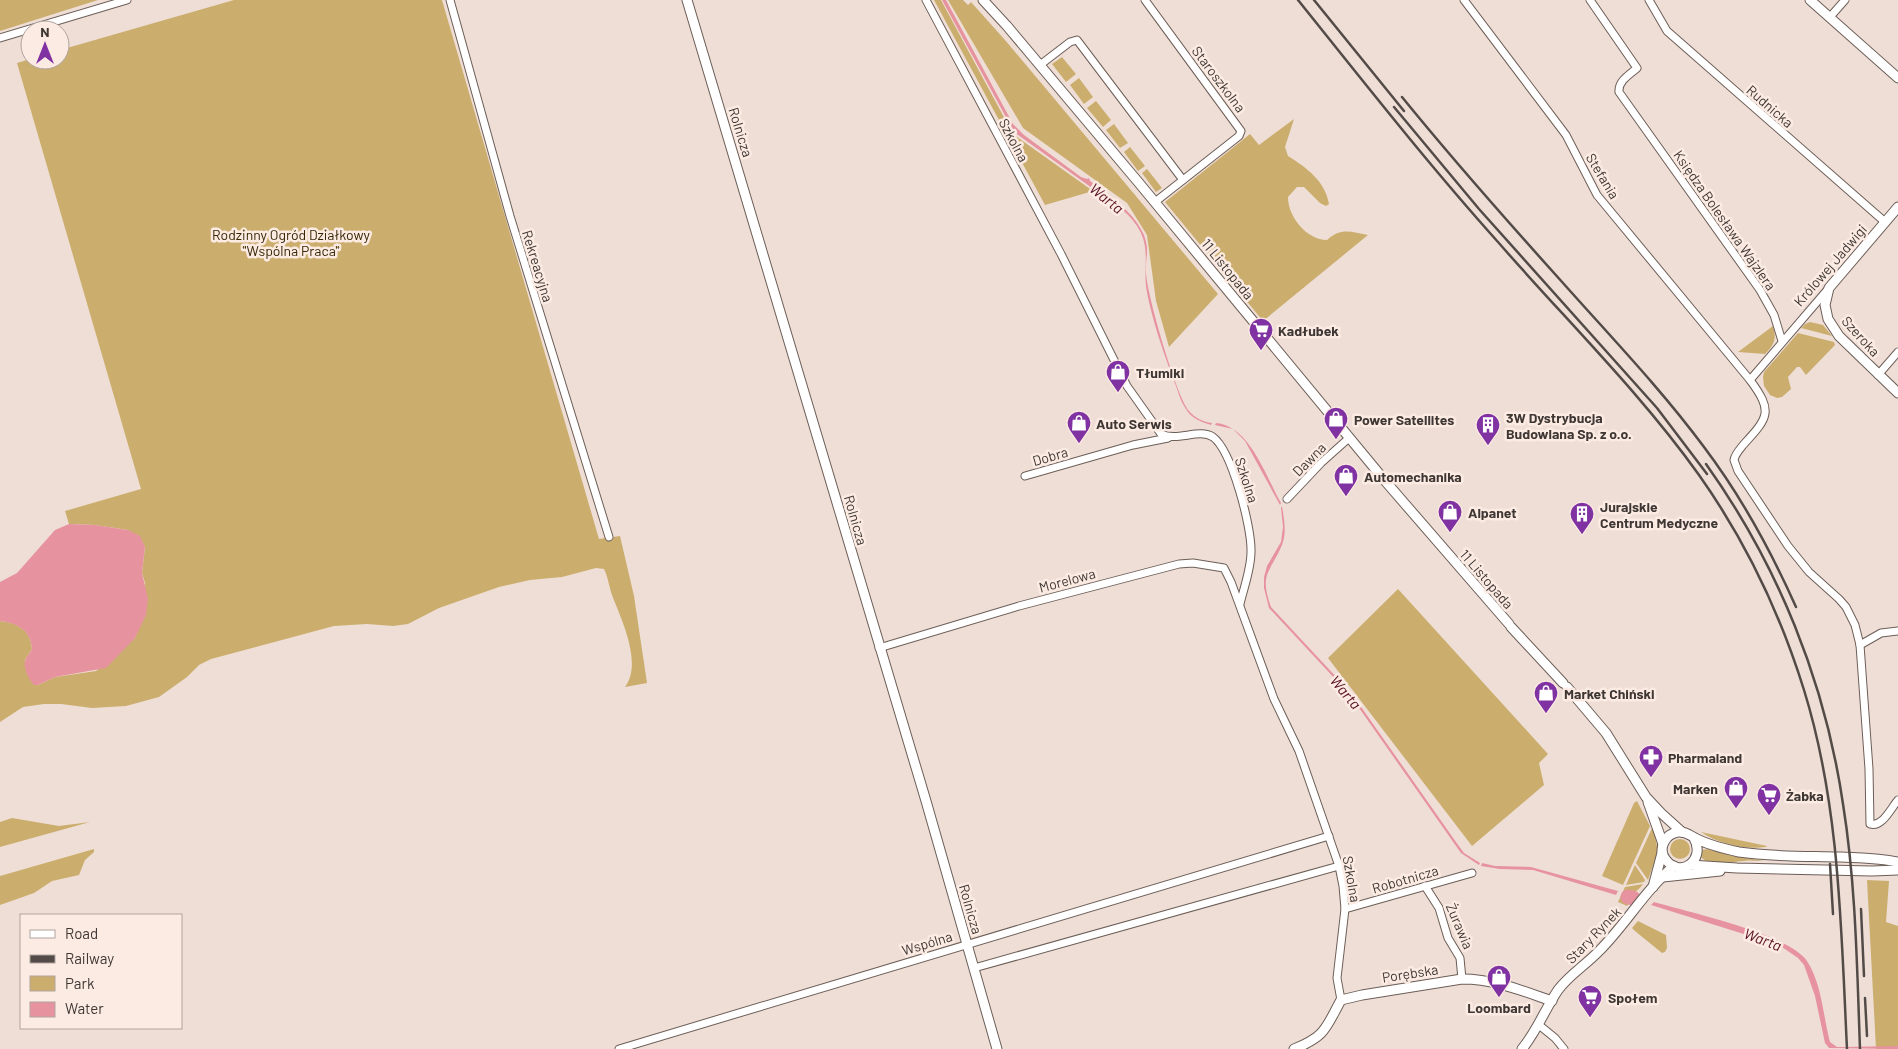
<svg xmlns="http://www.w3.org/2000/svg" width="1898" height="1049" font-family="Barlow,sans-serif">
<rect width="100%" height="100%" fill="#efded6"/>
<g fill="#cbae6e">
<polygon points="0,0 98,0 0,31"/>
<path d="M234,0H442L599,539L620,536L634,596L647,683L625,687C643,663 621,619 612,595C609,586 608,577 604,569L596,568L562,577L530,580L499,587L439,608L408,624L393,626L367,624L334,626L211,659L199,665L187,677L159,697L126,706L92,708L61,704H44L23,707L0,722V621C18,623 31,630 32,649L25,660L38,685L55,677L96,671L135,638L145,583L142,573L145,547L128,530L95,525L69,524L65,511L141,489L17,63L30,59L60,60V50Z"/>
<polygon points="934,0 941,0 1013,134 1093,191 1045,205"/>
<polygon points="948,0 963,0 968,5 971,2 1005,40 1218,294 1169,347 1156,301 1147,235 1127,203 1023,128"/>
<polygon points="1062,57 1076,74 1066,82 1052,64"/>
<polygon points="1079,78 1093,97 1084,104 1070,85"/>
<polygon points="1096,101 1111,120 1103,127 1087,108"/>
<path d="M1294,119L1285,147L1288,156C1307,168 1325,181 1329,204L1326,206L1320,203L1304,187H1297L1288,197C1288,217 1307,240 1327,240C1341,227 1351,232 1368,235L1263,321L1165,202L1250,134L1259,145Z"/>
<polygon points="1114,124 1128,143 1120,148 1106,130"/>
<polygon points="1130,147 1145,166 1138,171 1124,152"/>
<polygon points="1147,169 1162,188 1156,192 1142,173"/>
<polygon points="1810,322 1823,325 1832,336 1801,328 1805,324"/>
<path d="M1773,326C1777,339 1774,345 1765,354L1738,352Z"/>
<polygon points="1798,333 1834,342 1835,345 1806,375 1800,367 1797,367 1788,377 1791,389 1782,397 1777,398 1770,395 1764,386 1763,377 1764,372"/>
<polygon points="1398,589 1548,754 1539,763 1544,785 1472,846 1328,658"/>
<polygon points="1637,801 1650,826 1623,885 1602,876 1634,803"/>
<polygon points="12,818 59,826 90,822 0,847 0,822"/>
<polygon points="1653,826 1658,851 1648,880 1636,863"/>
<path d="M1701,832L1767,846L1766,847C1745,850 1718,844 1701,832Z"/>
<circle cx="1680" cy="849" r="10"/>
<polygon points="94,849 94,852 85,860 79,875 52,881 34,893 0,905 0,876"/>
<path d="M1708,849L1724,854L1764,861C1757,861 1750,860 1744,861C1730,862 1711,868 1701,857L1702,850Z"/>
<polygon points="1635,865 1645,880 1644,882 1626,885"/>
<polygon points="1867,880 1889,881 1886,922 1898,926 1898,1049 1876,1049"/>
<path d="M1643,884C1639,891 1632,892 1629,898L1631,901L1627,906L1618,902L1625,887Z"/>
<polygon points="1638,921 1666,935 1667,948 1665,952 1662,953 1635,931 1632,928"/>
</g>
<g fill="#e7939f">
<polygon points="942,0 946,0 1013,124 1024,135 1081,177 1087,179 1089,178 1090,181 1101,189 1099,193 1014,132"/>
<path d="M1103,191C1119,202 1136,217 1144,235C1150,252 1145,257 1146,273C1147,295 1176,395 1189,411C1195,418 1203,422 1212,423L1211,425C1201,422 1191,418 1186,409C1180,401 1178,390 1174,381C1164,354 1150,314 1146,286C1144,268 1149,250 1141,233C1132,215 1117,205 1101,193Z"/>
<path d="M1216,423C1250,426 1266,477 1281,503L1280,505L1245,441L1233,429L1215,425Z"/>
<path d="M1282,506C1284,519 1287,532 1282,545C1270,573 1259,573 1271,607L1352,694L1456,842L1464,853L1480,863L1479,865L1461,853L1456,846L1350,695L1269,608L1264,588V577L1267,566L1281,542L1283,527L1281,508Z"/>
<path d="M69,524L95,525L128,530L140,536L145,547L142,573L148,599L146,615L135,638L106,668L55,677L38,685H34C29,680 23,668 25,661C26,657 30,653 32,649C31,630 17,623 0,621V582L17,573L55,530Z"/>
<polygon points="1482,863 1495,866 1531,867 1618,891 1616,895 1533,870 1500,869 1481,866"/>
<path d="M1654,902C1688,912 1789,934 1807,961C1822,984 1823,1016 1830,1042L1837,1047H1843L1898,1046V1049L1829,1048L1825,1043L1815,996L1804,965L1798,958L1779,945L1651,905Z"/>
</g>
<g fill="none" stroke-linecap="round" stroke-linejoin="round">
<polyline stroke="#e7939f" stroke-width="15" points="1628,897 1633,898"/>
<defs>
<g id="minor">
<polyline points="450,0 510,216 609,537"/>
<path d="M926,0L1061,254L1127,386L1161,434C1177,442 1199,428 1213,437C1232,451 1252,528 1251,552C1251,569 1244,587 1240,604"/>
<polyline points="1145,0 1241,131 1239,136 1155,202"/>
<polyline points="1464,0 1566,135 1597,195 1750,380"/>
<path d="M1590,0L1637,68C1629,75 1618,81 1619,92L1760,290L1774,315L1782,341"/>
<polyline points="1649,0 1667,31 1885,222"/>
<polyline points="1830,17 1845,0"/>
<polyline points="0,38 127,0"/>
<polyline points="1040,65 1070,42 1077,40 1183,180"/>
<path d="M1829,288L1750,380C1773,411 1769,417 1744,444C1740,449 1735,454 1734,460L1738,471L1788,546L1809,572L1839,599L1846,607L1855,625L1860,645L1869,769L1870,824C1882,828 1891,808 1898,800"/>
<polyline points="1878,375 1898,352"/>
<polyline points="1025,476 1133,445 1168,438"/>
<polyline points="1287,499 1321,463 1349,438"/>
<polyline points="1860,645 1881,633 1898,631"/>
<polyline points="879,648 1019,606 1179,564 1193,563 1224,568 1231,582 1274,699 1299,751 1339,866 1343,886 1345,909 1337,978 1341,1000"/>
<polyline points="1425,886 1439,908 1448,938 1460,958 1462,979"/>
<polyline points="1345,909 1472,873"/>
<polyline points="974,968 1339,866"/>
<polyline points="1539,1025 1555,1038 1564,1049"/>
<polyline points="619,1049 1329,836"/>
</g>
<g id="tertiary">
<polyline points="687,0 926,801 997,1049"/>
<polyline points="983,0 1007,26 1139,183 1386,482 1509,624"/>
<polyline points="1810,0 1898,78"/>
<polyline points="1898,207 1829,288 1825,305 1828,319 1839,336 1898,393"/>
<polyline points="1511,627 1563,683"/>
<polyline points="1567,687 1606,733 1646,797 1661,813 1682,832"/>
<polyline points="1648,802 1663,844"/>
<path d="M1694,838C1706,860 1681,879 1666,860C1657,849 1665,834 1678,832C1686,831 1689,835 1695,838C1708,845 1725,849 1739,852C1773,857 1807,856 1841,857C1860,858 1879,858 1898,862"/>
<polyline points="1690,865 1737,868 1872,871 1898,870"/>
<polyline points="1663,877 1720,871"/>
<polyline points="1653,887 1662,853"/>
<path d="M1294,1049C1326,1036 1325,1029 1341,1000L1362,995L1462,979C1494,979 1523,991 1552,1001"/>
<path d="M1522,1049C1537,1031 1545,1009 1558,990C1569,975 1587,964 1600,950C1626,924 1645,890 1674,866"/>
</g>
</defs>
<use href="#minor" stroke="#6c5e57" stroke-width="9"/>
<use href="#tertiary" stroke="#6c5e57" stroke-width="11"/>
<use href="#minor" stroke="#fff" stroke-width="7"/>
<use href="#tertiary" stroke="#fff" stroke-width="9"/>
<g stroke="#534b47" stroke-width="2.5">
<path d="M1298,0C1363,81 1428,164 1498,242C1565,319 1639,391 1699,475C1745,540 1780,613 1804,690C1840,806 1841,928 1847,1049"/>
<polyline points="1314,0 1404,111"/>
<path d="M1402,97C1454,161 1508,222 1563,283C1611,337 1661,389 1704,447C1741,496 1771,551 1796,607"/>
<polyline points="1394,107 1479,209 1657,408 1707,474"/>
<path d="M1706,464C1778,565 1825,681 1843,804C1856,885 1857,968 1860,1049"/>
<polyline points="1830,864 1833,914"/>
<polyline points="1861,909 1864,976"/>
<polyline points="1865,998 1867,1036"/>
</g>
</g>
<defs>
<symbol id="supermarket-pin" viewBox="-11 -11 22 30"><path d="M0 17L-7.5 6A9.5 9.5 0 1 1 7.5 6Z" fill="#8031a2" stroke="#fcebe3"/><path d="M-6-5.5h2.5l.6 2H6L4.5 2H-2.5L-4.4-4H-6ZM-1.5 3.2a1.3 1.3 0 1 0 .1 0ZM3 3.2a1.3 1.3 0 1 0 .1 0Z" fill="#fff"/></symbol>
<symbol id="shop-pin" viewBox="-11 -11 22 30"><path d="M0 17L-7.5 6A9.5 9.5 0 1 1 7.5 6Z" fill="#8031a2" stroke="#fcebe3"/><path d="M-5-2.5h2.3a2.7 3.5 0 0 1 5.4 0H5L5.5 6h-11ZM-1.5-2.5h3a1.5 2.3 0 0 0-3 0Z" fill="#fff"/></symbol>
<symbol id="building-pin" viewBox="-11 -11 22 30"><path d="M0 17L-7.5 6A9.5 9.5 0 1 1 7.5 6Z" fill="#8031a2" stroke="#fcebe3"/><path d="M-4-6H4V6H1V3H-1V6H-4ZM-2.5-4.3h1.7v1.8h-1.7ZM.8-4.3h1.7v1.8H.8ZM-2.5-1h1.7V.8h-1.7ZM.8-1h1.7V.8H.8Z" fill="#fff"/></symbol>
<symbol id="pharmacy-pin" viewBox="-11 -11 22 30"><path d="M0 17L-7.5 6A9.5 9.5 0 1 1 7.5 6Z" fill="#8031a2" stroke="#fcebe3"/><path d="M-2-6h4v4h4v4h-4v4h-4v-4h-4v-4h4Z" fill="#fff"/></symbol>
</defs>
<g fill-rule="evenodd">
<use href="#supermarket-pin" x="1247" y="316" width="28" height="38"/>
<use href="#shop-pin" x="1104" y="358" width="28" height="38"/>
<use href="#shop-pin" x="1322" y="405" width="28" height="38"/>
<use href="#shop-pin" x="1065" y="409" width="28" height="38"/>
<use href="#building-pin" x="1474" y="411" width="28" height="38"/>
<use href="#shop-pin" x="1332" y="462" width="28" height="38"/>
<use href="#shop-pin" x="1436" y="498" width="28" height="38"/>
<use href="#building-pin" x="1568" y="500" width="28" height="38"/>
<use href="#shop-pin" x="1532" y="679" width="28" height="38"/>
<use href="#pharmacy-pin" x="1637" y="743" width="28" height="38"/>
<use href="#shop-pin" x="1722" y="774" width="28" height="38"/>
<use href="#supermarket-pin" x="1755" y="781" width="28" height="38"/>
<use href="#shop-pin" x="1485" y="963" width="28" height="38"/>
<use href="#supermarket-pin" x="1576" y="983" width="28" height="38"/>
</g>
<g text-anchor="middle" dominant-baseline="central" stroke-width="5" stroke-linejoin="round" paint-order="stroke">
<g font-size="14" fill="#3e3734" stroke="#fcebe3">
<text transform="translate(1219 79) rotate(53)">Staroszkolna</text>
<text transform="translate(1770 106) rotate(41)">Rudnicka</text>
<text transform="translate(741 132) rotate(73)">Rolnicza</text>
<text transform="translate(1014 140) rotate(62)">Szkolna</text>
<text transform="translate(1603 176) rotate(59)">Stefania</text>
<text transform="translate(1725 220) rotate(55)">Księdza Bolesława Wajzlera</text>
<text transform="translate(1830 265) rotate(-49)">Królowej Jadwigi</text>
<text transform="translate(538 266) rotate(73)">Rekreacyjna</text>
<text transform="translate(1228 269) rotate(51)">11 Listopada</text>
<text transform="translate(1861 336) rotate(48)">Szeroka</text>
<text transform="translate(1050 456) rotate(-16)">Dobra</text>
<text transform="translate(1309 459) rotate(-45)">Dawna</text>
<text transform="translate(1247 480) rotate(72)">Szkolna</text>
<text transform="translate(856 520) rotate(74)">Rolnicza</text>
<text transform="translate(1487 579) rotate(49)">11 Listopada</text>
<text transform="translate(1067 580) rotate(-15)">Morelowa</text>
<text transform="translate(1352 879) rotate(80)">Szkolna</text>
<text transform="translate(1405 879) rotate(-16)">Robotnicza</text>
<text transform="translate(971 909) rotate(74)">Rolnicza</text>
<text transform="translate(1460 926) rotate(67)">Żurawia</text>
<text transform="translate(1593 935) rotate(-46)">Stary Rynek</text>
<text transform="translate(927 943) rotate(-17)">Wspólna</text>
<text transform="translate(1410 973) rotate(-9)">Porębska</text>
</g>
<g font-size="14" fill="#362805" stroke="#fcebe3">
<text x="291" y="234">Rodzinny Ogród Działkowy<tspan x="291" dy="16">"Wspólna Praca"</tspan></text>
</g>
<g font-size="14" font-weight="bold" fill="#3e3734" stroke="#fcebe3" text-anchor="start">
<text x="1278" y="330">Kadłubek</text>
<text x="1136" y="372">Tłumiki</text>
<text x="1506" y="417">3W Dystrybucja<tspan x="1506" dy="16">Budowlana Sp. z o.o.</tspan></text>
<text x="1354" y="419">Power Satellites</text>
<text x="1096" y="423">Auto Serwis</text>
<text x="1364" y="476">Automechanika</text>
<text x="1600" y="506">Jurajskie<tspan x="1600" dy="16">Centrum Medyczne</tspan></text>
<text x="1468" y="512">Alpanet</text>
<text x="1564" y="693">Market Chiński</text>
<text x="1668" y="757">Pharmaland</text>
<text x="1718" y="788" text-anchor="end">Marken</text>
<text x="1786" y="795">Żabka</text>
<text x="1608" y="997">Społem</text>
<text x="1499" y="1007" text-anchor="middle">Loombard</text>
</g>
<g font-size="15" font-style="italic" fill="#580e22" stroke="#fcebe3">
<text transform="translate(1107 198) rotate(39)">Warta</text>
<text transform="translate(1346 692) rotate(50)">Warta</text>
<text transform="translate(1763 939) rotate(21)">Warta</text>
</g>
</g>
<rect x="20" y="914" width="162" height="115" fill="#fcebe3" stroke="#b0a39d"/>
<rect x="30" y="930" width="25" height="8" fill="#ffffff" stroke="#b0a39d"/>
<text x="65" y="939" font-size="15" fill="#3e3734">Road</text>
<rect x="30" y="955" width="25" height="8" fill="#534b47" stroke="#b0a39d"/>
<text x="65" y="964" font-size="15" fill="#3e3734">Railway</text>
<rect x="30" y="976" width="25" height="15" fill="#cbae6e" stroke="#b0a39d"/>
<text x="65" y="989" font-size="15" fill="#3e3734">Park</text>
<rect x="30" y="1002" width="25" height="15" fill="#e7939f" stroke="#b0a39d"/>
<text x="65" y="1014" font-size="15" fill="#3e3734">Water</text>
<g transform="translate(45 45)"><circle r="24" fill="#fcebe3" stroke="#b0a39d"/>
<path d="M0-4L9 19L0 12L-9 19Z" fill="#8031a2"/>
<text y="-8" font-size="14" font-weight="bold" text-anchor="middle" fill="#3e3734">N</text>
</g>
</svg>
